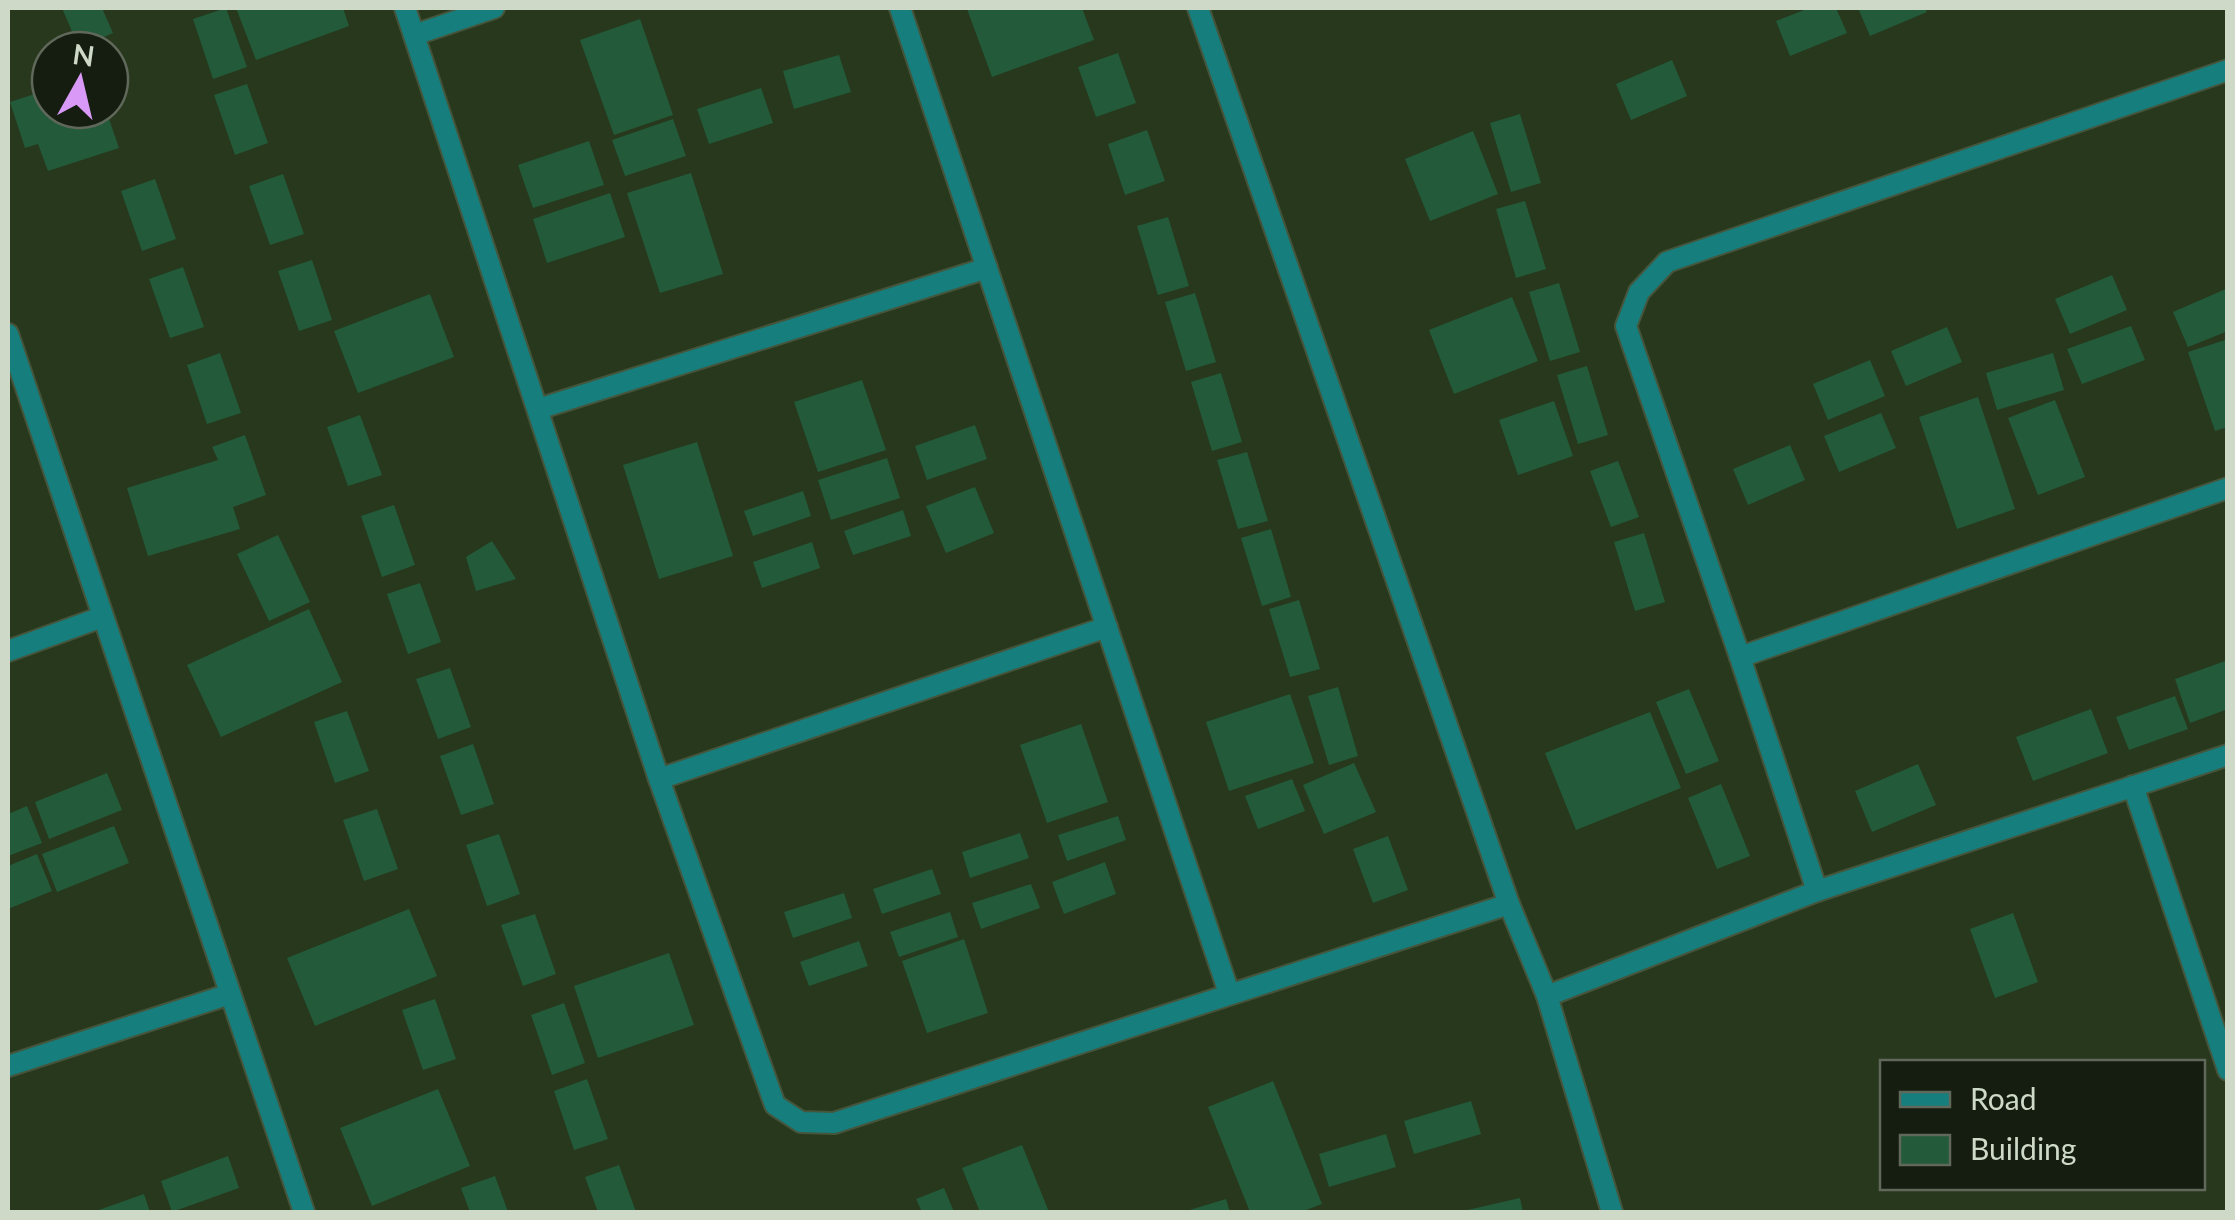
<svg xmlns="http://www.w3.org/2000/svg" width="2235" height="1220" font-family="Lato,sans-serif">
<rect width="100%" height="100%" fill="#27381d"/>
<g fill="#235a39">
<polygon points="62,8 102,8 113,33 79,48"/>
<polygon points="226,8 247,67 213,79 193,19"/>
<polygon points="236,8 343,8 349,26 256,60"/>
<polygon points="970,8 1082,8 1094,40 992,77 967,9"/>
<polygon points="1809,8 1836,8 1847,33 1790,56 1776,21"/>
<polygon points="1858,8 1925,8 1927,12 1870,36"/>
<polygon points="640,19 673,115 614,135 580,40"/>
<polygon points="1118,53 1136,103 1096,117 1078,67"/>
<polygon points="839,55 851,92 794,109 783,71"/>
<polygon points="1672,60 1687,96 1631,120 1616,84"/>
<polygon points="247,84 268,143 235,155 214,95"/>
<polygon points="761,88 773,123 709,144 697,109"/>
<polygon points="50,89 50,110 106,110 119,148 48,171 38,144 25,148 10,102"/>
<polygon points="1520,114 1541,183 1511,192 1490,123"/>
<polygon points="673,119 686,156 625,176 612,140"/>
<polygon points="1147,130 1165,181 1125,195 1108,144"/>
<polygon points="1473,131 1498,194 1430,221 1405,159"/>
<polygon points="589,141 604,185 533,208 518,165"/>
<polygon points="691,173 723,274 660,293 627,193"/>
<polygon points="283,174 304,234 270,245 249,186"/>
<polygon points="155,179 176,239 142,251 121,191"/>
<polygon points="610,193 625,237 547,263 533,219"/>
<polygon points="1525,201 1546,269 1516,278 1496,209"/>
<polygon points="1168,217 1189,286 1158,295 1137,226"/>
<polygon points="312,260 332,320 299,331 278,271"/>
<polygon points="183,267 204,327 170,338 149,279"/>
<polygon points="2112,275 2127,310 2070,334 2055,299"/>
<polygon points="1559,283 1580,352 1550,361 1529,292"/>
<polygon points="2228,288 2228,331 2188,347 2173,312"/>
<polygon points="1195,293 1216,362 1186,371 1165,302"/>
<polygon points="430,294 454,357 358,393 334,331"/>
<polygon points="1512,297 1538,361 1454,394 1429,330"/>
<polygon points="2131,326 2145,360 2082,384 2067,349"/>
<polygon points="1947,327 1962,362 1906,386 1891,351"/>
<polygon points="2228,339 2228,427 2215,431 2188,352"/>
<polygon points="220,353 241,413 207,424 187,365"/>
<polygon points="2053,353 2064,390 1997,410 1986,373"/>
<polygon points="1870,360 1885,396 1828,420 1813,384"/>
<polygon points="1587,366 1608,435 1578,444 1557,375"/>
<polygon points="1221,373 1242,442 1212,451 1191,382"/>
<polygon points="862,380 886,450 818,472 794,402"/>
<polygon points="1978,397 2015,509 1957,529 1919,417"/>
<polygon points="2055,400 2085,477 2038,495 2008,418"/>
<polygon points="1554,401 1573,456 1518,475 1499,420"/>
<polygon points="1881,413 1896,448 1839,472 1824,436"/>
<polygon points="360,415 382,475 348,486 327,427"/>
<polygon points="975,425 987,459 927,480 915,446"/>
<polygon points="245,435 266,495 233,507 240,529 148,556 127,488 218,460 212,447"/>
<polygon points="697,442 733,556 659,579 623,465"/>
<polygon points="1790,445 1805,480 1748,505 1733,469"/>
<polygon points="1247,452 1268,521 1238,529 1217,460"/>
<polygon points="887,458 900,498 831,520 818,480"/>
<polygon points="1618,461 1639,517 1611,527 1590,471"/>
<polygon points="975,487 994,533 946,553 926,506"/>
<polygon points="803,491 811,516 753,536 744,511"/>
<polygon points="394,505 415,565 382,577 361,516"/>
<polygon points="903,510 911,536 853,555 844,531"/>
<polygon points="1271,529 1291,597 1262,606 1241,538"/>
<polygon points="1644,533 1665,602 1635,611 1614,542"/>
<polygon points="278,535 310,602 269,621 237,554"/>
<polygon points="492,541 516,579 476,591 466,557"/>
<polygon points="812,542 820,568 762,588 753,562"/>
<polygon points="420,583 441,642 408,654 387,594"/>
<polygon points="1299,600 1320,669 1290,677 1269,609"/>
<polygon points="309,609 342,682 221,737 187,665"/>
<polygon points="2228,660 2228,709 2190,723 2175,679"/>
<polygon points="450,668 471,727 438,739 416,679"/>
<polygon points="1338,687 1358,756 1329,765 1308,696"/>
<polygon points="1689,689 1719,761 1686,774 1656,702"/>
<polygon points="1290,694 1314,763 1229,791 1206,722"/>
<polygon points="2175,696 2188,729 2129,750 2116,717"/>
<polygon points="2091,709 2108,753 2033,781 2016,737"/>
<polygon points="347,711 369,771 335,783 314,722"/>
<polygon points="1650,712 1681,788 1576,830 1545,753"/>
<polygon points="1081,724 1108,802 1047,823 1020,745"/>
<polygon points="473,744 494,804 461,815 440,756"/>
<polygon points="1354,763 1376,812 1324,834 1303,785"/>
<polygon points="1918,764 1936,805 1872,832 1855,791"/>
<polygon points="107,773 122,810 49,839 35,802"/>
<polygon points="1292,779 1305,811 1258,829 1245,796"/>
<polygon points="1721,784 1750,856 1717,869 1688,798"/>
<polygon points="27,806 42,843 8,856 8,814"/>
<polygon points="377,809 398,869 364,881 343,820"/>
<polygon points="1118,816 1126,840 1067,861 1058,835"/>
<polygon points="114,826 129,863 57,892 42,854"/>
<polygon points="1020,833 1029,858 970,878 962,852"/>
<polygon points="499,834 520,894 487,906 466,845"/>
<polygon points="1388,836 1408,890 1373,903 1353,849"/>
<polygon points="37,854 52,891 8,909 8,866"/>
<polygon points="1105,862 1116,894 1064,914 1052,882"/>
<polygon points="932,869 941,894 882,914 873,889"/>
<polygon points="1031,884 1040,908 981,929 972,903"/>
<polygon points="844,893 852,918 793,938 784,912"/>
<polygon points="409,909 437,976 315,1026 287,958"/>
<polygon points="950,912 958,937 899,957 890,932"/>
<polygon points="2013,913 2038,982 1995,998 1970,929"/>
<polygon points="535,914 556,974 523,986 501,925"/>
<polygon points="964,939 988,1013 927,1033 902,961"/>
<polygon points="859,941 868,966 809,986 800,962"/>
<polygon points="669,953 694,1025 598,1058 574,986"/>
<polygon points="435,999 456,1059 423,1070 402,1010"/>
<polygon points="564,1003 585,1063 552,1075 531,1015"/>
<polygon points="587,1079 608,1139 574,1150 554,1091"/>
<polygon points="1273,1081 1322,1204 1301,1212 1250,1212 1208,1107"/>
<polygon points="438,1089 470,1166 372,1206 340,1128"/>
<polygon points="1471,1101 1481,1134 1414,1154 1404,1121"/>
<polygon points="1386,1134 1396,1167 1329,1187 1319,1154"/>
<polygon points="1022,1145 1049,1212 980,1212 962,1168"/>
<polygon points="228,1156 239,1188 172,1212 161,1181"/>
<polygon points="619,1165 636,1212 598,1212 585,1177"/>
<polygon points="495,1176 508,1212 470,1212 461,1188"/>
<polygon points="944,1188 954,1212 922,1212 916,1199"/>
<polygon points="144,1194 150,1212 93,1212"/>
<polygon points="1520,1198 1523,1212 1463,1212 1463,1211"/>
<polygon points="1226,1199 1230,1212 1183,1212"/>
</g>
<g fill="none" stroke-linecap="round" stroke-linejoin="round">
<defs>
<g id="minor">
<polyline points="405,8 659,779 775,1105 801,1122 834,1123 1509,904"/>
<polyline points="900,8 1229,993"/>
<polyline points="1198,8 1509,904 1547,996 1612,1212"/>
<polyline points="414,35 494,8"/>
<polyline points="8,334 304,1212"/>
<polyline points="538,409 987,268"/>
<polyline points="8,651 102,617"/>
<polyline points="1740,657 2228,488"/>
<polyline points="659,779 1107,627"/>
<polyline points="2133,786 2228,1070"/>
<polyline points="1817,891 1740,657 1626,326 1639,292 1667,262 2228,70"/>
<polyline points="1547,996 1817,891 2228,755"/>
<polyline points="8,1066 230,994"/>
</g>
</defs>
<use href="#minor" stroke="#45553c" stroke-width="24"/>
<use href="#minor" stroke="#167f7e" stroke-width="20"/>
</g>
<rect width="2235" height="1220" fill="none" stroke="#ced9c8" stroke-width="20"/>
<rect x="1880" y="1060" width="325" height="130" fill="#151d11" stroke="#5f685a" stroke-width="2.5"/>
<rect x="1900" y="1092" width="50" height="15" fill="#167f7e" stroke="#5f685a" stroke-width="2.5"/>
<text x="1970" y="1110" font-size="30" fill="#ced9c8">Road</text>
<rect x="1900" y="1135" width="50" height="30" fill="#235a39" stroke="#5f685a" stroke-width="2.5"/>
<text x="1970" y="1160" font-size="30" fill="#ced9c8">Building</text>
<g transform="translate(80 80) rotate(8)"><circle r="48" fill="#151d11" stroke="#5f685a" stroke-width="2.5"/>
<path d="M0-8L18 38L0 25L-18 38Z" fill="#d99af7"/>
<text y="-15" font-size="28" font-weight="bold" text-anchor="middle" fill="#ced9c8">N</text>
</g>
</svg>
